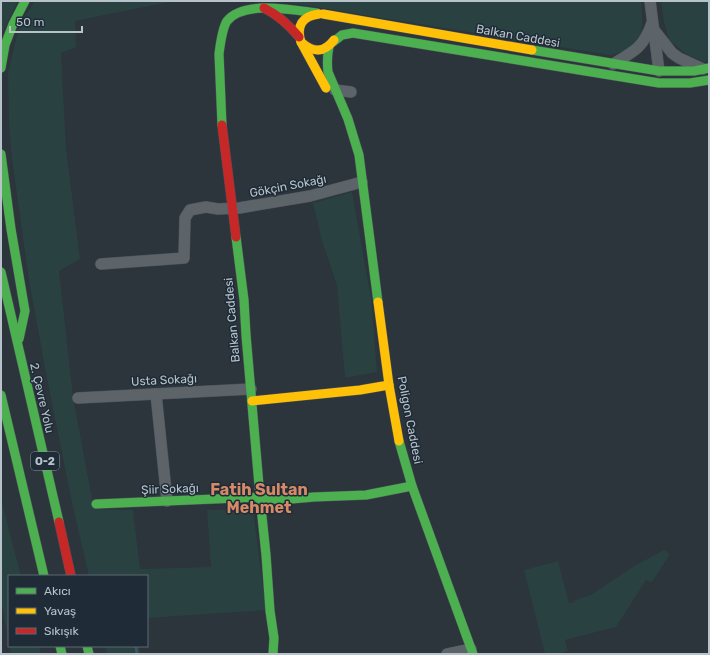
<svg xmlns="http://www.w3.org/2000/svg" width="710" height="655" font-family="Rubik,sans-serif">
<rect width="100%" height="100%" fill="#2c343c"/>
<g fill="#294141">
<polygon points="1,1 18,1 1,35"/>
<polygon points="35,1 174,1 75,21 76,47 61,53 66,148 80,259 59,271 73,397 94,509 133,510 140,569 211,567 207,510 253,510 266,610 147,618 147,576 89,576 72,503 45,368 29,280 12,159 9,125 8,72 20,24"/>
<path d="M279,1H548L564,2L641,1C642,16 646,34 633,45C628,51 618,53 610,55Z"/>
<polygon points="661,1 709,1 709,60 704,62 686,54 669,40 664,22"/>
<polygon points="352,192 371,298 377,372 345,378 337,285 322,241 313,203"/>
<polygon points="1,499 21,576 9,576 9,645 1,601"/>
<polygon points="664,550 670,554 652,582 646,580 616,627 565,640 568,651 558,654 545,654 524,570 558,561 569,603 575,602 575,600 591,595 636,565"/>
<polygon points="9,646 39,646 41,654 11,654"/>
<polygon points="105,646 139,646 140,654 107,654"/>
</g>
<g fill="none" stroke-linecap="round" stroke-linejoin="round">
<polyline stroke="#3a5366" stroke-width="3" points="136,646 137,654"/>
<defs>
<g id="street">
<polyline points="650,1 659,71"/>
<polyline points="654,30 672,53 679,58 703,69"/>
<path d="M613,64C635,51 643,48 652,23"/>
<polyline points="335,90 351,92"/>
<polyline points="101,264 184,258 185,218 190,210 206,207 218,209 239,208 310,196 362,182"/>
<polyline points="156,394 167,501"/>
<polyline points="78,398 251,389"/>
<polyline points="447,654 471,649"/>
</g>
<g id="fast">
<polyline points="333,42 342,35 353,33 659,83 690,83 709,80"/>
<path d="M329,47C327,56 327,63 328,72L348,119L359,155L378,302"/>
<polyline points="532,50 659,71 694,71 709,68"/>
<polyline points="1,68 5,45 13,24 25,1"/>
<path d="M222,125L219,54C220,46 223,27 227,21C244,0 293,10 317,13"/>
<polyline points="1,154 11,229 25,311 19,339"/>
<polyline points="236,237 244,300 246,335 260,497 266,555 270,611 274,638 273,654"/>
<polyline points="1,272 59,522"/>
<polyline points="1,395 44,576"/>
<polyline points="399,441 412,486 473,654"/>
<polyline points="96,504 260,497 280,500 314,497 366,495 412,486"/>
<polyline points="60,646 62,654"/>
<polyline points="87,646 89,654"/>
</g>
<g id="slow">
<path d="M319,14C302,16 296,26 301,42L326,88"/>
<polyline points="323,14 532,50"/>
<path d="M301,42C313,53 324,53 334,40"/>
<polyline points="378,302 389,385 399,441"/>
<polyline points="252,401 360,390 389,385"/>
</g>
<g id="jam">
<path d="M264,8C278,15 289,25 299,37"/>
<polyline points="222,125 236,237"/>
<polyline points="59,522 71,576"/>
</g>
</defs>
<use href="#street" stroke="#4a5056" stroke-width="12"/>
<use href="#fast" stroke="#4a5056" stroke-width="10"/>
<use href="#slow" stroke="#4a5056" stroke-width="10"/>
<use href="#jam" stroke="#4a5056" stroke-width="10"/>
<use href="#street" stroke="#5c6369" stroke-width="11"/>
<use href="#fast" stroke="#4caf50" stroke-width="9"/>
<use href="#slow" stroke="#ffc107" stroke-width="9"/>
<use href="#jam" stroke="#c62828" stroke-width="9"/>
</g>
<g text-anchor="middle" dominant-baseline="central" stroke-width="3" stroke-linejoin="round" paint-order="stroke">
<rect fill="#1f2c37" stroke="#89959f" stroke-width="1" x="31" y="452" width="28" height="18" rx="3"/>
<g font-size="11" font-weight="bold" fill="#b7c2cb">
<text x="45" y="461">O-2</text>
</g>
<g font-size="12" fill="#b7c2cb" stroke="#1f2c37">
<text transform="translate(518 36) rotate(10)">Balkan Caddesi</text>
<text transform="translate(288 186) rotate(-11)">Gökçin Sokağı</text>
<text transform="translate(232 320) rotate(-95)">Balkan Caddesi</text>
<text transform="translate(164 380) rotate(-3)">Usta Sokağı</text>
<text transform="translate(42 398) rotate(77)">2. Çevre Yolu</text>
<text transform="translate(410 420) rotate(79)">Poligon Caddesi</text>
<text transform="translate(170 489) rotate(-2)">Şiir Sokağı</text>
</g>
<g font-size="16" font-weight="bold" fill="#d78967" stroke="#1f2c37">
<text x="259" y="489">Fatih Sultan<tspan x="259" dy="18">Mehmet</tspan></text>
</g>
</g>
<rect width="710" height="655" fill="none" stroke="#b7c2cb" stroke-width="4"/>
<rect x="8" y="575" width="140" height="72" fill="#1f2c37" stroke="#5c6872"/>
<rect x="16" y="588" width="20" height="6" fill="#4caf50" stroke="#5c6872"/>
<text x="44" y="595" font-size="12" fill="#b7c2cb">Akıcı</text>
<rect x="16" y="608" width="20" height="6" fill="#ffc107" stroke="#5c6872"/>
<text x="44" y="615" font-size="12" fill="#b7c2cb">Yavaş</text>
<rect x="16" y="628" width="20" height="6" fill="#c62828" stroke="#5c6872"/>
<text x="44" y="635" font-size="12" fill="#b7c2cb">Sıkışık</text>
<path d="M10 26v6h72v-6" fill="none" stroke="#b7c2cb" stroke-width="2"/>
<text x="16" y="26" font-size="12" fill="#b7c2cb" stroke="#1f2c37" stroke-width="3" paint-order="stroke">50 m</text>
</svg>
